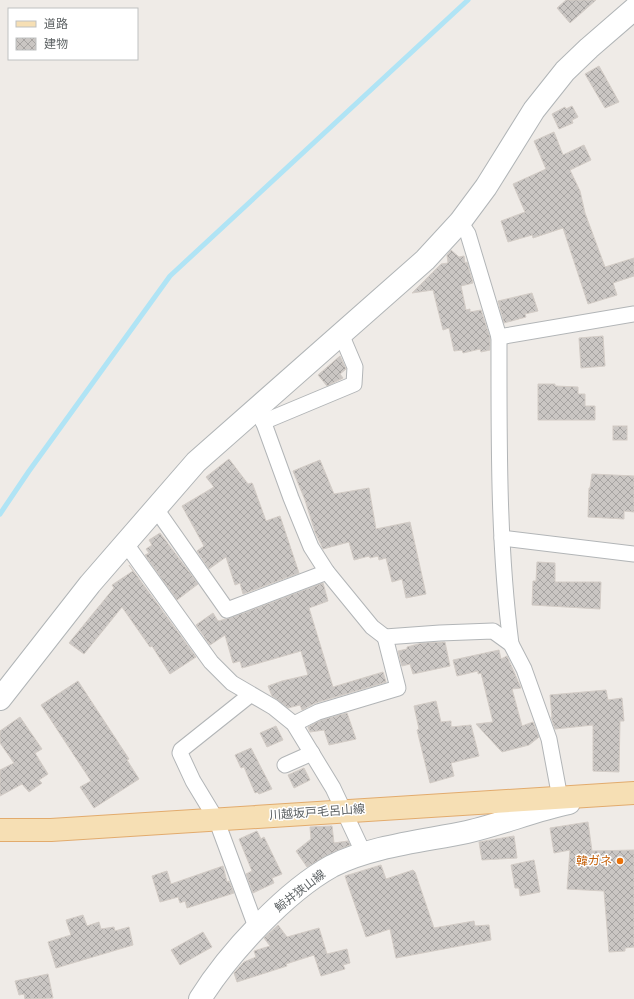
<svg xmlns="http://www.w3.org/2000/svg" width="634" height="999" font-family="'Space Grotesk','Noto Sans JP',sans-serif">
<defs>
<pattern id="building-cross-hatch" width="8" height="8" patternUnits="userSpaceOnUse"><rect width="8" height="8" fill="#cac6c3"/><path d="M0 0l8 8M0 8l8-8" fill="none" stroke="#a7a4a2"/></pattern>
</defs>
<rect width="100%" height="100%" fill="#efebe7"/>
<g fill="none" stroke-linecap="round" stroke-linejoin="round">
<polyline stroke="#b0e4f5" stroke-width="5" points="0,514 29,471 170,276 468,0"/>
</g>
<g fill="url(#building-cross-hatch)" stroke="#d3ccc6">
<polygon points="566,0 596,0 570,23 557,8"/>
<polygon points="599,66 619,102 605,108 585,74"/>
<polygon points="572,106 578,117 572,120 573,123 559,129 552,114 565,107 566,109"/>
<polygon points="554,132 563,155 584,145 591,160 570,170 580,191 585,213 605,267 634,258 634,276 613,283 617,295 588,304 563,228 533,238 532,235 508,242 501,221 525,212 513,184 546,169 534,141"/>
<polygon points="451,250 459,257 464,256 465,263 467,262 473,283 461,286 466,310 470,309 470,312 481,310 490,338 490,350 481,352 480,349 463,353 462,350 454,351 449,328 443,330 433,290 412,293 441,264 448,263 447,255"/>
<polygon points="532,293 538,311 525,314 526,317 504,323 498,301"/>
<polygon points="603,336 605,366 581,368 579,338"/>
<polygon points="340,356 346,369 340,374 343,378 327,386 318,375"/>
<polygon points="538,384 555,384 555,386 578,387 578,394 585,394 585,406 595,406 595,420 538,420"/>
<rect x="613" y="426" width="14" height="14"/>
<polygon points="229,459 248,484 252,483 253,485 266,521 280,516 299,573 243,594 240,583 235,585 226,557 209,569 197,551 204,546 182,506 214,487 206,477"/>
<polygon points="320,460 334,494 369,488 376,529 410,522 426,594 406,598 402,579 392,582 386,558 379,560 378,556 370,558 369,556 354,560 349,542 323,549 315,532 305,500 293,471"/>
<polygon points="592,474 634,476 634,512 624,511 624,519 588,517 589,488 590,488"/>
<polygon points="160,533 198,584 177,600 145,555 149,553 146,549 152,545 149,540"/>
<polygon points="537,562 555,563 555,582 601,582 600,609 532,605 533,581 536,581"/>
<polygon points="129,565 196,657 170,674 152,646 150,647 122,607 84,654 69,643 114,588 112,585 133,571"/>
<polygon points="323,583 328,601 309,608 333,687 383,672 386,682 315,703 302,710 300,705 288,708 272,696 268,686 282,681 308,675 301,651 242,668 240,661 233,663 225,635 210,645 196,625 213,613 218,621 230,618"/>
<polygon points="445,642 450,666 413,674 410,664 402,666 398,651 407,649 407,647 422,643"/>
<polygon points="499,650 501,659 507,656 521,688 512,689 522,726 533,722 539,737 529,745 502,752 476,724 493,722 481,673 478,674 478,671 457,676 453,660"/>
<polygon points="78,681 129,759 127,760 139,779 94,808 80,787 91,781 41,705"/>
<polygon points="606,690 608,700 622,698 624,721 620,721 619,772 593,771 593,725 555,729 551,717 552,717 550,695"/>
<polygon points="436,701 441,722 451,721 451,727 471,725 479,756 451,763 454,776 430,783 417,730 419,729 414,706"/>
<polygon points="347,713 356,739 329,745 324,730 310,732 308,727 321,720"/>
<polygon points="20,717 42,749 35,753 48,774 39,780 42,783 29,792 22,784 0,796 0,770 14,763 0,743 0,731"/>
<polygon points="276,726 283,740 267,747 260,733"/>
<polygon points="251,748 272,789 259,794 257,792 255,793 244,767 241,768 235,755"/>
<polygon points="304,768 310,780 294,788 288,775"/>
<polygon points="588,822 592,851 634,850 634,947 625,948 625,951 609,952 604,891 567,889 570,850 554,853 550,828"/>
<polygon points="332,826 334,843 348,841 350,845 327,855 307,867 296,851 311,839 310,827"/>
<polygon points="257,831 261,839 264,837 282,874 272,878 274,883 253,893 246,874 252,871 239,839"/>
<polygon points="514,836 517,858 482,860 479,842"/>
<polygon points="534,860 540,892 520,896 519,888 515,888 511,865"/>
<polygon points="381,865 386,879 413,870 415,872 434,928 474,921 475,926 489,925 491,940 396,958 390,929 366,937 345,876"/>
<polygon points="223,866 227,882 229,881 234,893 187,908 185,901 180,903 178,897 160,902 152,876 167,871 171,884"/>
<polygon points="83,915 87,926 99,922 101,929 114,927 115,931 129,927 133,945 56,968 48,942 71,935 66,920"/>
<polygon points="278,925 287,937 319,928 327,954 347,949 350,963 343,965 345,969 321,976 314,955 286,964 287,966 237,982 234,973 244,962 256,957 254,951 270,946 264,938"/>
<polygon points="203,932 212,947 180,965 171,950"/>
<polygon points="48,974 53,998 25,999 24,994 19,995 15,981"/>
</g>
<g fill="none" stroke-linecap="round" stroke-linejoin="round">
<defs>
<g id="street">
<polyline points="460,222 468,234 499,337 634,314"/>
<path d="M499,337C499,439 498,543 511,644"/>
<polyline points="258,407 291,498 311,547 327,572 372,627 385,637 440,633 493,631 511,644 524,669 549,739 560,798"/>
<polyline points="263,422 354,384 355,367 341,334"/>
<polyline points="156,509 227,610 327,572"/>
<polyline points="502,538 634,554"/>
<polyline points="126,544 211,662 232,683 273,707 294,724 333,788 364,854"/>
<polyline points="250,695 181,750 180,753 193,781 216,819 256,927"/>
<polyline points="294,724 318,712 398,688 385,637"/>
<polyline points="285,765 312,753"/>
</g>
<g id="secondary">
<polyline points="0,699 90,584 196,462 425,260 460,222 486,187 534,110 565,71 589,48 634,9"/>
<path d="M200,999C228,954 285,892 332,866C371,846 424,841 467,832C502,824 535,810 569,803"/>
</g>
<polyline id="primary" points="0,830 51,830 634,793"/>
</defs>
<use href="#street" stroke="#b2b5b7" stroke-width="17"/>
<use href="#secondary" stroke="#b1b5b7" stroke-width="24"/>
<use href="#primary" stroke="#e2ab6d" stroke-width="24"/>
<use href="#street" stroke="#fff" stroke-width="15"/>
<use href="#secondary" stroke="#fff" stroke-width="22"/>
<use href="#primary" stroke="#f6dfb4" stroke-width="22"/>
</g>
<circle fill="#e8710a" stroke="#fff" stroke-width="1.5" cx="620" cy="861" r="4"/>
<g text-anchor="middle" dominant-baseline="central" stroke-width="3" stroke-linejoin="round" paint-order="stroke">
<g font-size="12" fill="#5e6365" stroke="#fff">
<text transform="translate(317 812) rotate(-4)">川越坂戸毛呂山線</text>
<text transform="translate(300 891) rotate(-38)">鯨井狭山線</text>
</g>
<g font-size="12" fill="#c56008" stroke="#fff" text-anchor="end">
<text x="612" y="861">韓ガネ</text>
</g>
</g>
<rect x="8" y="8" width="130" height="52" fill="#ffffff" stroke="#bfc1c1"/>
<rect x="16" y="21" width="20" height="6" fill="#f6dfb4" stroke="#bfc1c1"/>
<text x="44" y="28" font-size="12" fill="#5e6365">道路</text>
<rect x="16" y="38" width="20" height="12" fill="url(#building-cross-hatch)" stroke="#bfc1c1"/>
<text x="44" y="48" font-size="12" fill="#5e6365">建物</text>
</svg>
